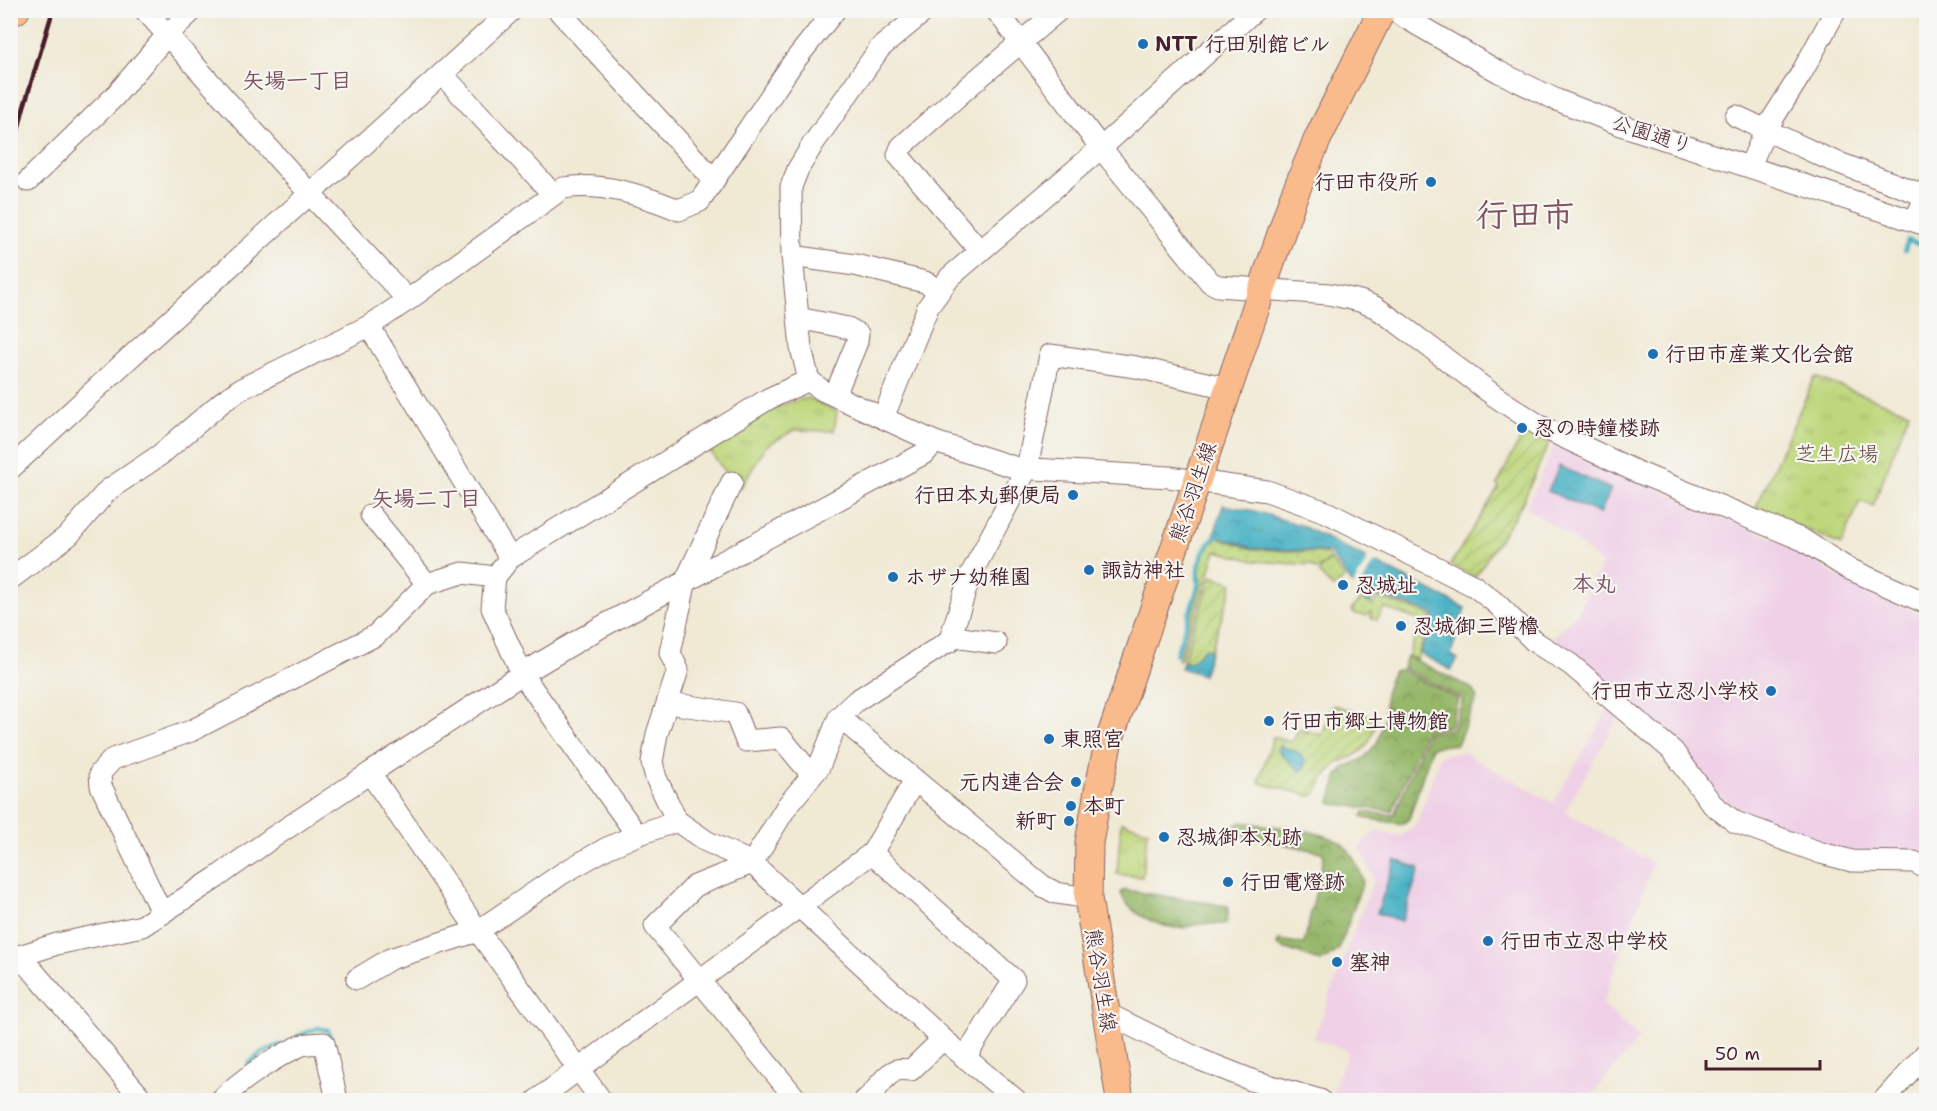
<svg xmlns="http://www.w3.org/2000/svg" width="1937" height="1111" font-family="'Shantell Sans','Klee One',sans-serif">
<defs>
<pattern id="grass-dots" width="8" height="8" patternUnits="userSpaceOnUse" patternTransform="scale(1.5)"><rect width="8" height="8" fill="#bed77b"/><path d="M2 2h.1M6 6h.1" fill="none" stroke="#a5b86a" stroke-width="1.8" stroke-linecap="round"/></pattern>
<pattern id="forest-crowns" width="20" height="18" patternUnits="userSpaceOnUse" patternTransform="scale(1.5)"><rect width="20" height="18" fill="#96b86b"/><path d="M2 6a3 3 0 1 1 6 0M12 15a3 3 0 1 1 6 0" fill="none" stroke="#7c9558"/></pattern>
<pattern id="park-tufts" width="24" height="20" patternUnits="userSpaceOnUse" patternTransform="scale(1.5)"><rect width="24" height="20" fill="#bed77b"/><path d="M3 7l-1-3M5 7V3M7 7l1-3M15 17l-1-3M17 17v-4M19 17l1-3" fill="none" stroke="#a5b86a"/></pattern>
<pattern id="garden-furrows" width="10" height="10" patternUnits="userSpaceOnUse" patternTransform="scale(1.5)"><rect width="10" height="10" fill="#bed77b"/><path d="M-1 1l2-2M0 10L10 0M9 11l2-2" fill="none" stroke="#a5b86a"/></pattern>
<pattern id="water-ripples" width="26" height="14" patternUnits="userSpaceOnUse" patternTransform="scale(1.5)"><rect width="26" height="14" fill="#45b0c3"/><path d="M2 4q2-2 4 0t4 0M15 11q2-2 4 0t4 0" fill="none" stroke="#3c8f9f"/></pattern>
</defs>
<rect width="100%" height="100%" fill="#f6f6f2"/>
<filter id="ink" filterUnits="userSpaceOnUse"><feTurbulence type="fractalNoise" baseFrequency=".0167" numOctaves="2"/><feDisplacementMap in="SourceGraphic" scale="12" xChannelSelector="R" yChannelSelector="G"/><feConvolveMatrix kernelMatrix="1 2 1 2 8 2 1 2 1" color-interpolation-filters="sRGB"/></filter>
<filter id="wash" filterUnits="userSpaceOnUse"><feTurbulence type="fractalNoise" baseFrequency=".008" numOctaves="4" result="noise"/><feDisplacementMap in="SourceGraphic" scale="24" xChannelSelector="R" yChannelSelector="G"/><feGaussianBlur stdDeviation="1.35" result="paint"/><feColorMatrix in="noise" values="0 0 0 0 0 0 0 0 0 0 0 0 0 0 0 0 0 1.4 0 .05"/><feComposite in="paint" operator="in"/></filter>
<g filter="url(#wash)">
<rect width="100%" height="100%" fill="#f0e9d4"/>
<g fill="#efd0e6">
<polygon points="1554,445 1791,546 1836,576 1926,617 1926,859 1910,850 1883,853 1845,849 1788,835 1753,819 1724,802 1679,745 1553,638 1579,611 1602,564 1566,534 1526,508"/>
<polygon points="1610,706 1620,714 1565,811 1653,863 1603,1004 1639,1038 1588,1100 1329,1100 1348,1051 1314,1038 1374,878 1361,851 1362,844 1373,833 1379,831 1400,836 1406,833 1417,823 1439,758 1442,755 1463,752 1553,803"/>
</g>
<g fill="url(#grass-dots)" stroke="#847b53" stroke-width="1.5">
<path d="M1219,538L1252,549L1327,553L1330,559L1317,570L1311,565L1255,561L1216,551L1181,659L1178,660L1201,585C1197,569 1204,545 1219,538Z"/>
<polygon points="1329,561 1332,561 1345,578 1333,588 1319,573 1321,568"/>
<polygon points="1378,597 1431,615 1417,660 1408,657 1420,622 1419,620 1384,608 1377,620 1371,618 1371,612 1366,616 1356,614 1351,610 1362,599 1373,606"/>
</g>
<g fill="url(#forest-crowns)" stroke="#706c4b" stroke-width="1.5">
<polygon points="1407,656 1471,688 1477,697 1457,744 1432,747 1409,819 1402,824 1364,818 1362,816 1364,812 1394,815 1428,733 1452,729 1463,699 1403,668"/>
<polygon points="1397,670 1402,670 1458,699 1450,726 1426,731 1392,811 1332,804 1330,802 1338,775 1345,767 1363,759 1377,743 1385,717 1385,694 1392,672"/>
<path d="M1241,822C1266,826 1323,829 1342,844C1352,852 1360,870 1363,881L1339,949L1335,953L1321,962L1279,946L1277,944L1279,940L1304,944L1324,855L1321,852L1238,834L1234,829L1235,825Z"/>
<path d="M1125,890L1228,906L1229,908L1226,923C1219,925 1210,923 1202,924C1194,924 1187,928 1179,928C1159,927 1126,913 1121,892Z"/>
</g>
<g fill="url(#park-tufts)" stroke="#847b53" stroke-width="1.5">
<polygon points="1815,377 1909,412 1873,506 1860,501 1841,545 1756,507"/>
<path d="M809,398L837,412L834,431L794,430L766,446L740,489L732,482L710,451L712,444C744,424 771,404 809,398Z"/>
<polygon points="1121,822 1148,830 1142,877 1117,874"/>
</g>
<g fill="url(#garden-furrows)" stroke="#847b53" stroke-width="1.5">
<polygon points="1525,429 1549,443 1521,506 1475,577 1450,565 1499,487 1497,485"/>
<polygon points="1211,576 1233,583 1211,650 1205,648 1190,663 1183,661"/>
<path d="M1334,705L1376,718C1375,734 1367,751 1351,757C1347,759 1342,760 1338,763C1327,772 1320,781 1316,794L1311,796L1260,783L1259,781L1273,737L1291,742L1293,741L1299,729L1322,735L1332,706Z"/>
</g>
<g fill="url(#water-ripples)" stroke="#486877" stroke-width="1.5">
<polygon points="1559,466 1611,489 1600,514 1548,491"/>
<polygon points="1223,505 1255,511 1300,525 1465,608 1451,654 1458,659 1451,670 1420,654 1434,614 1375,594 1371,603 1366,602 1329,552 1252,548 1214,535"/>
<polygon points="1205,648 1211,650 1203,675 1181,668 1183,662 1190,663"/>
<polygon points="1280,746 1296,751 1305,760 1305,768 1300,771 1279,752 1278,749"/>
<polygon points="1395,860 1420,868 1402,921 1377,913"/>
</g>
<polygon fill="#f0e9d4" points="1367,554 1378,561 1371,566 1362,584 1361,596 1350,586 1353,585 1366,563"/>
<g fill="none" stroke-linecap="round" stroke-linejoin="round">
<g stroke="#45b0c3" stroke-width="4.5">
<polyline points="1905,250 1907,240 1926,247"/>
<path d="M1176,655L1199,584C1195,567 1203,546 1217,536"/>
<polyline points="298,1036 318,1028 328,1030 330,1038"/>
<polyline points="249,1064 261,1053 280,1045"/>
<polyline points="343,1080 350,1100"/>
</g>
</g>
</g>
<g filter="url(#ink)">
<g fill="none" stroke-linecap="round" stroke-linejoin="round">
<defs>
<g id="minor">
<polyline points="145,10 310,194 408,300"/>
<polyline points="558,10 714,180"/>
<polyline points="926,10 880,48 813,144 798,169 791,187 792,256 801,348 809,380 820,389 935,442 1017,468 1169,477 1267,491 1326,512 1474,586 1497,604 1535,642 1570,664 1673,751 1712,804 1735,822 1821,853 1852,861 1914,862 1926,868"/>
<polyline points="996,10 1101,148 1210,282 1218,286 1329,294 1360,301 1375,307 1398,323 1496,397 1540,426 1637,472 1803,540 1847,568 1926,603"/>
<polyline points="1392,10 1499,72 1557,100 1621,125 1926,225"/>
<polyline points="442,74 553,194"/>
<polyline points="1736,116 1826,158 1926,196 1915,220"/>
<polyline points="1750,166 1765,131 1801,74 1836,10"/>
<polyline points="28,181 114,97 168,34 193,10"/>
<polyline points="980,251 898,155 901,147 968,87 1059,10"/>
<polyline points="792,256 855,265 925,282 939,290"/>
<polyline points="798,318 848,328 858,334 857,342 835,395"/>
<polyline points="369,326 510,558"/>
<polyline points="809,380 768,399 510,558 495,577 492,608 522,674 637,835 677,821 706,841 752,863 787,806 819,767 839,717 856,701 955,637 996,643"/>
<polyline points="883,418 928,307 950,277 1101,148 1255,10"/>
<polyline points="10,469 126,361 512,10"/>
<polyline points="371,515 427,584"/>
<path d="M10,579L69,535L108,490L160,455L222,402L239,390L369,326L408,300L563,188C603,182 642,195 679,210L700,201L792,64L835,10"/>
<polyline points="949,642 970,576 1027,468 1050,355 1136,367 1228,388"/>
<polyline points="669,703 735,713 746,741 781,738 812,775"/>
<polyline points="839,717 1043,886 1056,893 1088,898"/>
<polyline points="677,821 656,778 652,762 657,734 678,670 670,653 686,580 732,482"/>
<polyline points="872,853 1014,980 965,1058"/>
<polyline points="162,914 101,786 100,773 113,759 191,731 376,635 427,584 462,573 495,577"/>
<polyline points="10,954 17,956 34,972 143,1100"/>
<polyline points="10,959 57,944 142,926 216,878 272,838 370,773"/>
<polyline points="357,979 390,959 478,931 563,873 607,848 637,835"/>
<polyline points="1106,1013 1201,1060 1254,1081 1320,1100"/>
<path d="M221,1100C239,1081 275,1057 300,1046C307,1043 316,1044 324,1043L337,1100"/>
<polyline points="537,1100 872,853 915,780"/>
<polyline points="601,1100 478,931 370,773 522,674 601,627 925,453 935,442"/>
<polyline points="797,1100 655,926 695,886 752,863 943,1039 1016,1100"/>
<path d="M865,1100C876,1093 884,1074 897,1070C901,1069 907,1070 911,1070L943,1039"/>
<polyline points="1884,1100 1926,1053"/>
</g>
<g id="major">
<polyline points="10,13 16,10"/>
<polyline points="1120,1100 1088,898 1089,843 1098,791 1108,744 1293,198 1318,138 1382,10"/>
</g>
</defs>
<use href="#minor" stroke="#846666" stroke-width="23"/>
<use href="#major" stroke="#846666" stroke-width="29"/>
<use href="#minor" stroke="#fff" stroke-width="21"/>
<use href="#major" stroke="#fabb8c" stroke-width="27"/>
<polyline stroke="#4a1f2b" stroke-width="4.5" points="10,165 23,110 53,10"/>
</g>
</g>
<g fill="#1f6fb2" stroke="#f6f6f2" stroke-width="2">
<circle cx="1143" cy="44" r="6"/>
<circle cx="1431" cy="182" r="6"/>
<circle cx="1653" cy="354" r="6"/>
<circle cx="1522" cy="428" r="6"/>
<circle cx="1073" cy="495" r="6"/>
<circle cx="1089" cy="570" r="6"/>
<circle cx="893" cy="577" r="6"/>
<circle cx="1343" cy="585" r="6"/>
<circle cx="1401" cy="626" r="6"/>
<circle cx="1771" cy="691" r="6"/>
<circle cx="1269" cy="721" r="6"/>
<circle cx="1049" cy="739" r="6"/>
<circle cx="1076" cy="782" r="6"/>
<circle cx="1071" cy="806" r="6"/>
<circle cx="1069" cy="821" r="6"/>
<circle cx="1164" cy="837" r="6"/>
<circle cx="1228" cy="882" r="6"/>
<circle cx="1488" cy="941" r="6"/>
<circle cx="1337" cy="962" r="6"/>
</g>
<g text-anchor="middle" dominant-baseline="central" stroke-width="4.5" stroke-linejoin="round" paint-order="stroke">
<g font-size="21" font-weight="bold" fill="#4a1f2b" stroke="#f6f6f2" text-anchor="start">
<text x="1155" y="44">NTT 行田別館ビル</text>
<text x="1419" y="182" text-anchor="end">行田市役所</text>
<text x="1665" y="354">行田市産業文化会館</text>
<text x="1534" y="428">忍の時鐘楼跡</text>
<text x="1061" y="495" text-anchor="end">行田本丸郵便局</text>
<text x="1101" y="570">諏訪神社</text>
<text x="905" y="577">ホザナ幼稚園</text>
<text x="1355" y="585">忍城址</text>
<text x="1413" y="626">忍城御三階櫓</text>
<text x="1759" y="691" text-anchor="end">行田市立忍小学校</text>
<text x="1281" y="721">行田市郷土博物館</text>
<text x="1061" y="739">東照宮</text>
<text x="1064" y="782" text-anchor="end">元内連合会</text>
<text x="1083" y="806">本町</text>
<text x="1057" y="821" text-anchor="end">新町</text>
<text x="1176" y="837">忍城御本丸跡</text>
<text x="1240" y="882">行田電燈跡</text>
<text x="1500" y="941">行田市立忍中学校</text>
<text x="1349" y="962">塞神</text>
</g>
<g font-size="21" fill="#4a1f2b" stroke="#f6f6f2">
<text transform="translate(1652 134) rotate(18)">公園通り</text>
<text transform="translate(1193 492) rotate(-71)">熊谷羽生線</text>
<text transform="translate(1101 980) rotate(81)">熊谷羽生線</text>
</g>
<g font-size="21" fill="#674d3f" stroke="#f6f6f2">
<text x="1837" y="454">芝生広場</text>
</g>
<g font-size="22" font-weight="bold" fill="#7f5260" stroke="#f6f6f2">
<text x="297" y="80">矢場一丁目</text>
<text x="426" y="498">矢場二丁目</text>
<text x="1594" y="583">本丸</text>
</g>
<g font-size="33" font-weight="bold" fill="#7f5260" stroke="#f6f6f2">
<text x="1525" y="214">行田市</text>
</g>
</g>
<rect width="1937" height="1111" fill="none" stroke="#f6f6f2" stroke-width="36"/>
<path d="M1706 1060v9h114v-9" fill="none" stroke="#4a1f2b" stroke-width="3"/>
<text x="1715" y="1060" font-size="18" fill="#4a1f2b" stroke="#f6f6f2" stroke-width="4.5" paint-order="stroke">50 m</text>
</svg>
